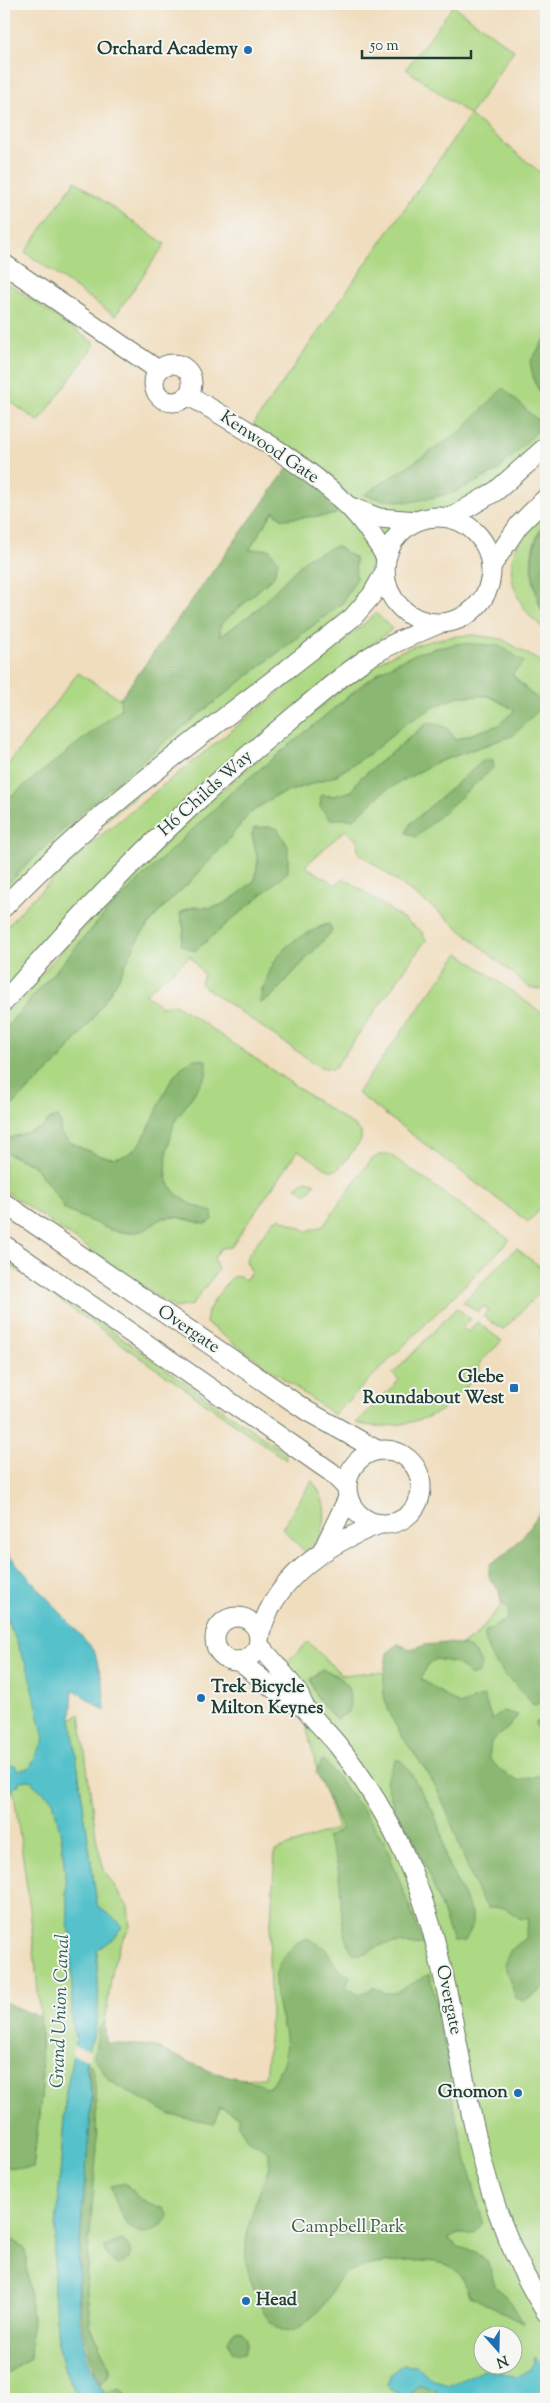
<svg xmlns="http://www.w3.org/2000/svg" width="550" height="2403" font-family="'Sorts Mill Goudy',serif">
<rect width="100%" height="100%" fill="#f6f6f2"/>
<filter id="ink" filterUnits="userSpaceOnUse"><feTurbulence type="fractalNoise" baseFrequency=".02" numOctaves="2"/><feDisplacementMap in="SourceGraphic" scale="10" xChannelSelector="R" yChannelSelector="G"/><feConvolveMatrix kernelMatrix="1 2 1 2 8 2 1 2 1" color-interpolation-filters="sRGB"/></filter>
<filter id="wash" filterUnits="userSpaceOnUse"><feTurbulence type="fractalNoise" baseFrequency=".0096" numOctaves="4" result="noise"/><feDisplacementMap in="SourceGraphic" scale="20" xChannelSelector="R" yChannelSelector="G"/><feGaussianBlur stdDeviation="1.12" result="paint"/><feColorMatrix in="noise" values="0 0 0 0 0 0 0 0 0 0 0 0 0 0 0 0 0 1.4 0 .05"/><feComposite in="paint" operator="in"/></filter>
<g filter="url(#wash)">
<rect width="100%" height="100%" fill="#f0ddbd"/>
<g fill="#add884" stroke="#668a5c" fill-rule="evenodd">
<path d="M453,6L514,50L470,115L546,177V338L540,344L534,381L546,403V447L450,518C395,514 388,552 372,595L4,907V888C106,781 227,693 343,602L356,579L255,611L220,638V625L274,576L249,550L273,512L283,519L348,506L248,432L470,115L406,69ZM503,389L453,493C416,501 402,505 365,495L460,432Z"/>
<polygon points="75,181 165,244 115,316 25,252"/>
<polygon points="5,281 95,344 39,422 4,397"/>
<path d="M546,509C546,522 541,528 536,539C526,563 534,586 541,609L546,608V630C520,612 502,577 517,545C524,531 535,521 546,509Z"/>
<polygon points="376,613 392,629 316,690 4,989 4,930 28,903 100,836 357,630"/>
<path d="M474,635L502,639L546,665V990L530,988L444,916L358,852L357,840L345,830L305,866L336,885L344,878L422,932L426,940L336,1066L332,1069L320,1067L200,984L204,975L190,956L145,994L161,1006L175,1004L357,1128L361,1132V1140C329,1183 339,1175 298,1150L231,1247L221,1248L214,1258L218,1270L192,1305L175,1308L4,1190V1151L17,1159L33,1165L58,1197L65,1210L111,1230L130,1233L145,1230L162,1218L177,1217L205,1224L212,1212C200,1207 184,1203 175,1193C160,1177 166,1142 173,1123C180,1107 195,1090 206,1076L153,1120L139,1146L125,1156L106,1159L64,1140L60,1132L61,1124L51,1119L42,1128L4,1140V1113L58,1062L92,1020L117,981L139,937L163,907L192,880L228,840L249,814L275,796L335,776L372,752L405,724L434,707L459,696H489L515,710L499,725L454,740C449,726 442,725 427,723L359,779L352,791L334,796L354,819L384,791L435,763L514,735L530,693L512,674L524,662L441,646L398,661L362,684L299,738L233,791L110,908L4,1030V1015L119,888L211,799L362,672C397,650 432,636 474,635ZM268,827L288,872L181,945L184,929L180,913C197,902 198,910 214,907C229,904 244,889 255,880L258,860L252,835L254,829ZM329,924L332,931L270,998L260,1002L262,988L319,927Z"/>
<polygon points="78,673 120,699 122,709 4,802 4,770"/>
<polygon points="459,953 546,1016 546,1203 528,1222 357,1093"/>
<polygon points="389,1154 510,1240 334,1415 206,1323 208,1311 214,1300 232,1277 240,1276 245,1281 251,1271 246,1261 247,1256 274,1220 280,1218 307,1231 323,1226 371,1160 379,1155"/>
<polygon points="307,1180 315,1183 307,1194 296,1187"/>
<polygon points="516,1248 539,1266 546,1261 546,1286 503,1330 483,1316 489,1310 483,1306 478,1312 463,1302"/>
<polygon points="4,1255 279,1449 285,1454 286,1460 4,1261"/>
<path d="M456,1308L471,1319L462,1328L468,1332L477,1322L502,1341L480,1362L479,1373C468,1384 456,1399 443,1409C422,1423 380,1431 356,1423L399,1380L393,1374Z"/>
<polygon points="546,1325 546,1359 540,1331"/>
<path d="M312,1481C330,1501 330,1536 305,1552L282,1528Z"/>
<path d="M546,1577V2399H108L94,2372L78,2262L92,2099C91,2086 86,2073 86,2061C86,2049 92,2042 95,2031C101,2005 97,1977 97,1950L116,1936L119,1922L102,1911L97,1904L71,1719L80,1714L97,1843L104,1870L128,1907L130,1927L120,1945L113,1967L105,2022L99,2028L96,2049L233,2079L265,2078L271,2018L269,1958L275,1851L338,1828L316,1766L304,1717L279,1669L308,1642L342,1675L371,1672L403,1673L474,1638L511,1593ZM482,2336H512V2366H482Z"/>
<polygon points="4,1611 30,1675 38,1706 62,1840 65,1876 72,1974 72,2023 76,2040 66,2091 54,2258 54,2290 58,2343 63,2365 77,2399 4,2399 4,2375 30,2358 25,2249 4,2233 4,2167 33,2168 42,2087 41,2024 30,1909 4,1723"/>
</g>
<g fill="#8ab872" stroke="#547a53">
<polygon points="546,338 546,403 534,381 530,362"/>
<polygon points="503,388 543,425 498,471 453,493 410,502 385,500 364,495 460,432"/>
<path d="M293,461L348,506L334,515L283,519L273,511L249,550L269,549L278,561L274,576L220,625V637L255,611L307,558L336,546L355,558L356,579L343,602C227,693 106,781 4,888V802L121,709L120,699Z"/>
<path d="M546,521V608L541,610C532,574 525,554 546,521Z"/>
<path d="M460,643L501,646L524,662L512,675L530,693L545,703L514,735L435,763L384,791L354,819H330L320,807L321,795L334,796L352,791L359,779L428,723C443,725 448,726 455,740L499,725L515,710L489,696H459L434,707L405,724L372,752L335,776L275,796L249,814L228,840L192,880L163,907L139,937L117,981L92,1020L58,1062L4,1113V1030L110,908L233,791L379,672L417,653Z"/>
<polygon points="485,759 493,760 494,767 416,837 406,833 411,823"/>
<path d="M268,827L277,828L288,846V872L195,951L181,945L184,929L180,914C197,902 198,910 214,907C229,905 244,889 255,880L258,860L252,835L254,828Z"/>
<path d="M329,924L332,931L270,998L260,1003C262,989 273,958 284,949C296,938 314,929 329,924Z"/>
<path d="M193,1059L206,1060V1076L174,1123L167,1151L166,1179L175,1193L191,1204L212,1212L213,1220L205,1224L177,1217L162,1218L145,1230L130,1233L111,1230L65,1210L58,1197L33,1165L4,1151V1140L41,1128L51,1119L57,1117L61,1124L60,1132C67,1143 80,1147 91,1152C150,1179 151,1101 178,1071C182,1066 189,1063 193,1059Z"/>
<path d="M546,1502V1697L540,1703L533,1705C515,1680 484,1664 485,1632L507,1619L509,1609L501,1603L499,1590C490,1582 487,1576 490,1564C517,1549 530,1527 546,1502Z"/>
<path d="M447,1643C468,1645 473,1646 482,1666L478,1673L471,1676L456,1663L436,1659L426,1666L421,1679L459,1705L484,1696L492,1720L503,1711L518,1715L509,1727L491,1742L489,1758L501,1771L518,1781L538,1776L546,1769V1984L543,1989L524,2001L516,1998L504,1965L510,1951L525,1938L529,1919L519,1918L505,1908H488C477,1895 472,1879 466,1863C455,1835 445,1800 429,1775C412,1749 393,1729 385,1699C381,1685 385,1668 387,1653L398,1644L410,1649L425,1645Z"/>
<path d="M322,1670C347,1678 352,1685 349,1712L336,1719C324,1707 314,1696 310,1679Z"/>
<polygon points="546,1713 546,1730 538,1728 535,1724"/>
<path d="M323,1759L366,1814L385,1843L424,1945C412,1946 400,1942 387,1944C370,1947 373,1955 353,1954C331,1914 351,1877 326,1838L342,1829L316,1772Z"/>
<polygon points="395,1760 400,1760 407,1767 433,1811 442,1834 446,1860 472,1913 472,1927 465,1941 453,1942 430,1876 412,1836 394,1808 386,1781"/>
<path d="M307,1938L326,1948L337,1969L350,1976L346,1986L357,1994L368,1991L374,1987L385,1993H395L430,1974L447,2055L454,2110L483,2223L473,2234H458L448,2239L459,2247L476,2252L487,2261L495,2285L511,2302L524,2324L470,2296C465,2283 462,2273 450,2266C433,2256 357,2262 343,2275C335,2283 333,2291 327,2300C321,2310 295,2336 284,2331C269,2325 264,2314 258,2300C238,2255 245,2232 261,2187C266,2173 272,2167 268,2151L247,2139L237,2123L240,2117L219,2107L214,2124L171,2115L109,2081L94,2057L99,2028L105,2022L106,2043L152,2046L215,2073L260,2083L265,2088L270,2087C274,2078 282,2068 284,2059C293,2022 258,1987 286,1954C293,1945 296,1942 307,1938Z"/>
<polygon points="4,2002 40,2017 42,2087 33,2168 4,2167"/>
<path d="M86,2063L91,2065L95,2082L97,2147L86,2282L91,2329L109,2365C110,2374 108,2379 100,2383C73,2327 78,2267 83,2206C86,2170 89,2135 92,2099L91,2084Z"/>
<path d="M126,2183C137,2198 145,2205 163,2208L168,2214V2219C135,2253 119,2217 111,2186Z"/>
<polygon points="4,2233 25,2249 32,2317 30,2358 4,2375"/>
<path d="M121,2240L129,2247L131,2255L126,2261L119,2265C110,2261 106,2257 105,2247Z"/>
<polygon points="240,2330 247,2338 247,2346 244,2353 237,2354 232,2352 228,2340 235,2331"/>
<polygon points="421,2384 440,2393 443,2399 411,2399 413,2389"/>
<polygon points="119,2388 123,2390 129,2399 108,2399 104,2393"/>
</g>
<g fill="#54c1cb" stroke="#3a7f80">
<path d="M4,1550L94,1650L103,1684L105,1711L73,1689L71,1719L97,1904C104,1914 116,1917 122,1927L116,1936L97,1950C97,1977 101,2005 95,2031C92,2042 86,2049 86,2061C86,2073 91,2086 92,2099C89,2133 86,2168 83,2202C78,2267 68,2343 108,2399H77L63,2365L58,2343L54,2292V2258L66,2091L76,2040L72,2023V1974L65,1876L62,1840L53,1800L34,1785L31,1780L19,1781V1785L15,1786L4,1805V1764L16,1766L17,1770L30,1768L44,1740L30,1675L4,1611Z"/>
<polygon points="534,2357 546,2369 546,2388 539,2390 533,2399 443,2399 437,2391 418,2384 412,2391 411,2399 403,2399 401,2394 390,2390 387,2385 391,2374 403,2364 416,2365 432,2379 448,2384 460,2382 483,2370 518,2377 530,2370"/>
</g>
<polygon fill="#f0ddbd" points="73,2046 90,2051 89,2059 72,2055"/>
</g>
<g filter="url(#ink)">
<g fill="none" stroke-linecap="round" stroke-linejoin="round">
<defs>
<g id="minor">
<polyline points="4,264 158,370"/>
<circle cx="173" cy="383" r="19"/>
<path d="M188,395C243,428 301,460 347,505C363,520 375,539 386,557"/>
<polyline points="351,507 379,518 417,521"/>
<circle cx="438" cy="570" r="53"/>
<polyline points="450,518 496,491 546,447"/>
<polyline points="492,565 519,525 546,498"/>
<path d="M4,907C108,797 236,713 353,617L372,595L385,572"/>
<path d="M4,1002C85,908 171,820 266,740C299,713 331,683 366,659C388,644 414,635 438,624"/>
<polyline points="4,1203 307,1411 377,1450"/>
<polyline points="4,1245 331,1472 346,1487"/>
<circle cx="384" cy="1487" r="37"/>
<polyline points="323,1550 348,1498"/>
<circle cx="237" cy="1639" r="22"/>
<path d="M259,1638C273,1578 326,1544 380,1524"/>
<path d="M259,1645C272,1660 286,1675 297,1692C301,1697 302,1704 306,1709C315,1721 326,1731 336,1743C378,1795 411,1858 430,1923C469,2058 467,2189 546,2312"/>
<polyline points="239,1661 288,1700 305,1708"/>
</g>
</defs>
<use href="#minor" stroke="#687564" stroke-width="21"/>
<use href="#minor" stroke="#fff" stroke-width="19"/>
</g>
</g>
<g fill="#1f6fb2" stroke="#f6f6f2" stroke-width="2">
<circle cx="248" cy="50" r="5"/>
<rect x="509" y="1383" width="10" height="10" rx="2.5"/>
<circle cx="201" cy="1698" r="5"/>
<circle cx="518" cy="2093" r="5"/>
<circle cx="246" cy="2301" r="5"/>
</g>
<g text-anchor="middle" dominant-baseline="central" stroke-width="4" stroke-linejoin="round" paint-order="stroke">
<g font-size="18" font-weight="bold" fill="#1f3d34" stroke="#f6f6f2" text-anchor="end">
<text x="238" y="50">Orchard Academy</text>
<text x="504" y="1378">Glebe<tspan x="504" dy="21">Roundabout West</tspan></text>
<text x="211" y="1688" text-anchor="start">Trek Bicycle<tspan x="211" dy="21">Milton Keynes</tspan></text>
<text x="508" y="2093">Gnomon</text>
<text x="256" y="2301" text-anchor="start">Head</text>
</g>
<g font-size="18" fill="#1f3d34" stroke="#f6f6f2">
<text transform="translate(269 448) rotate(34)">Kenwood Gate</text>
<text transform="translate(206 794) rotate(-42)">H6 Childs Way</text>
<text transform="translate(188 1330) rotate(34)">Overgate</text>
<text transform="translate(448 2000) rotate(78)">Overgate</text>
</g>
<g font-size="18" fill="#3b5c44" stroke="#f6f6f2">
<text x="348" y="2228">Campbell Park</text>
</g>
<g font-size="19" font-style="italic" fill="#2c5e5a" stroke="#f6f6f2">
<text transform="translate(61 2011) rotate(-88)">Grand Union Canal</text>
</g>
</g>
<rect width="550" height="2403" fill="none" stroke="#f6f6f2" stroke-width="20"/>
<g transform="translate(498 2350) rotate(160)"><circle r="24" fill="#f6f6f2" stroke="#a0aca6"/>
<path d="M0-4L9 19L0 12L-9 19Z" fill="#1f6fb2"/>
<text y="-8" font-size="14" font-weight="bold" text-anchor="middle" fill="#1f3d34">N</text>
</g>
<path d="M362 50v8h109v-8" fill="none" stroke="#1f3d34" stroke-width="2.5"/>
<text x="370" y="50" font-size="15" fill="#1f3d34" stroke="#f6f6f2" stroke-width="4" paint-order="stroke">50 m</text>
</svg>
